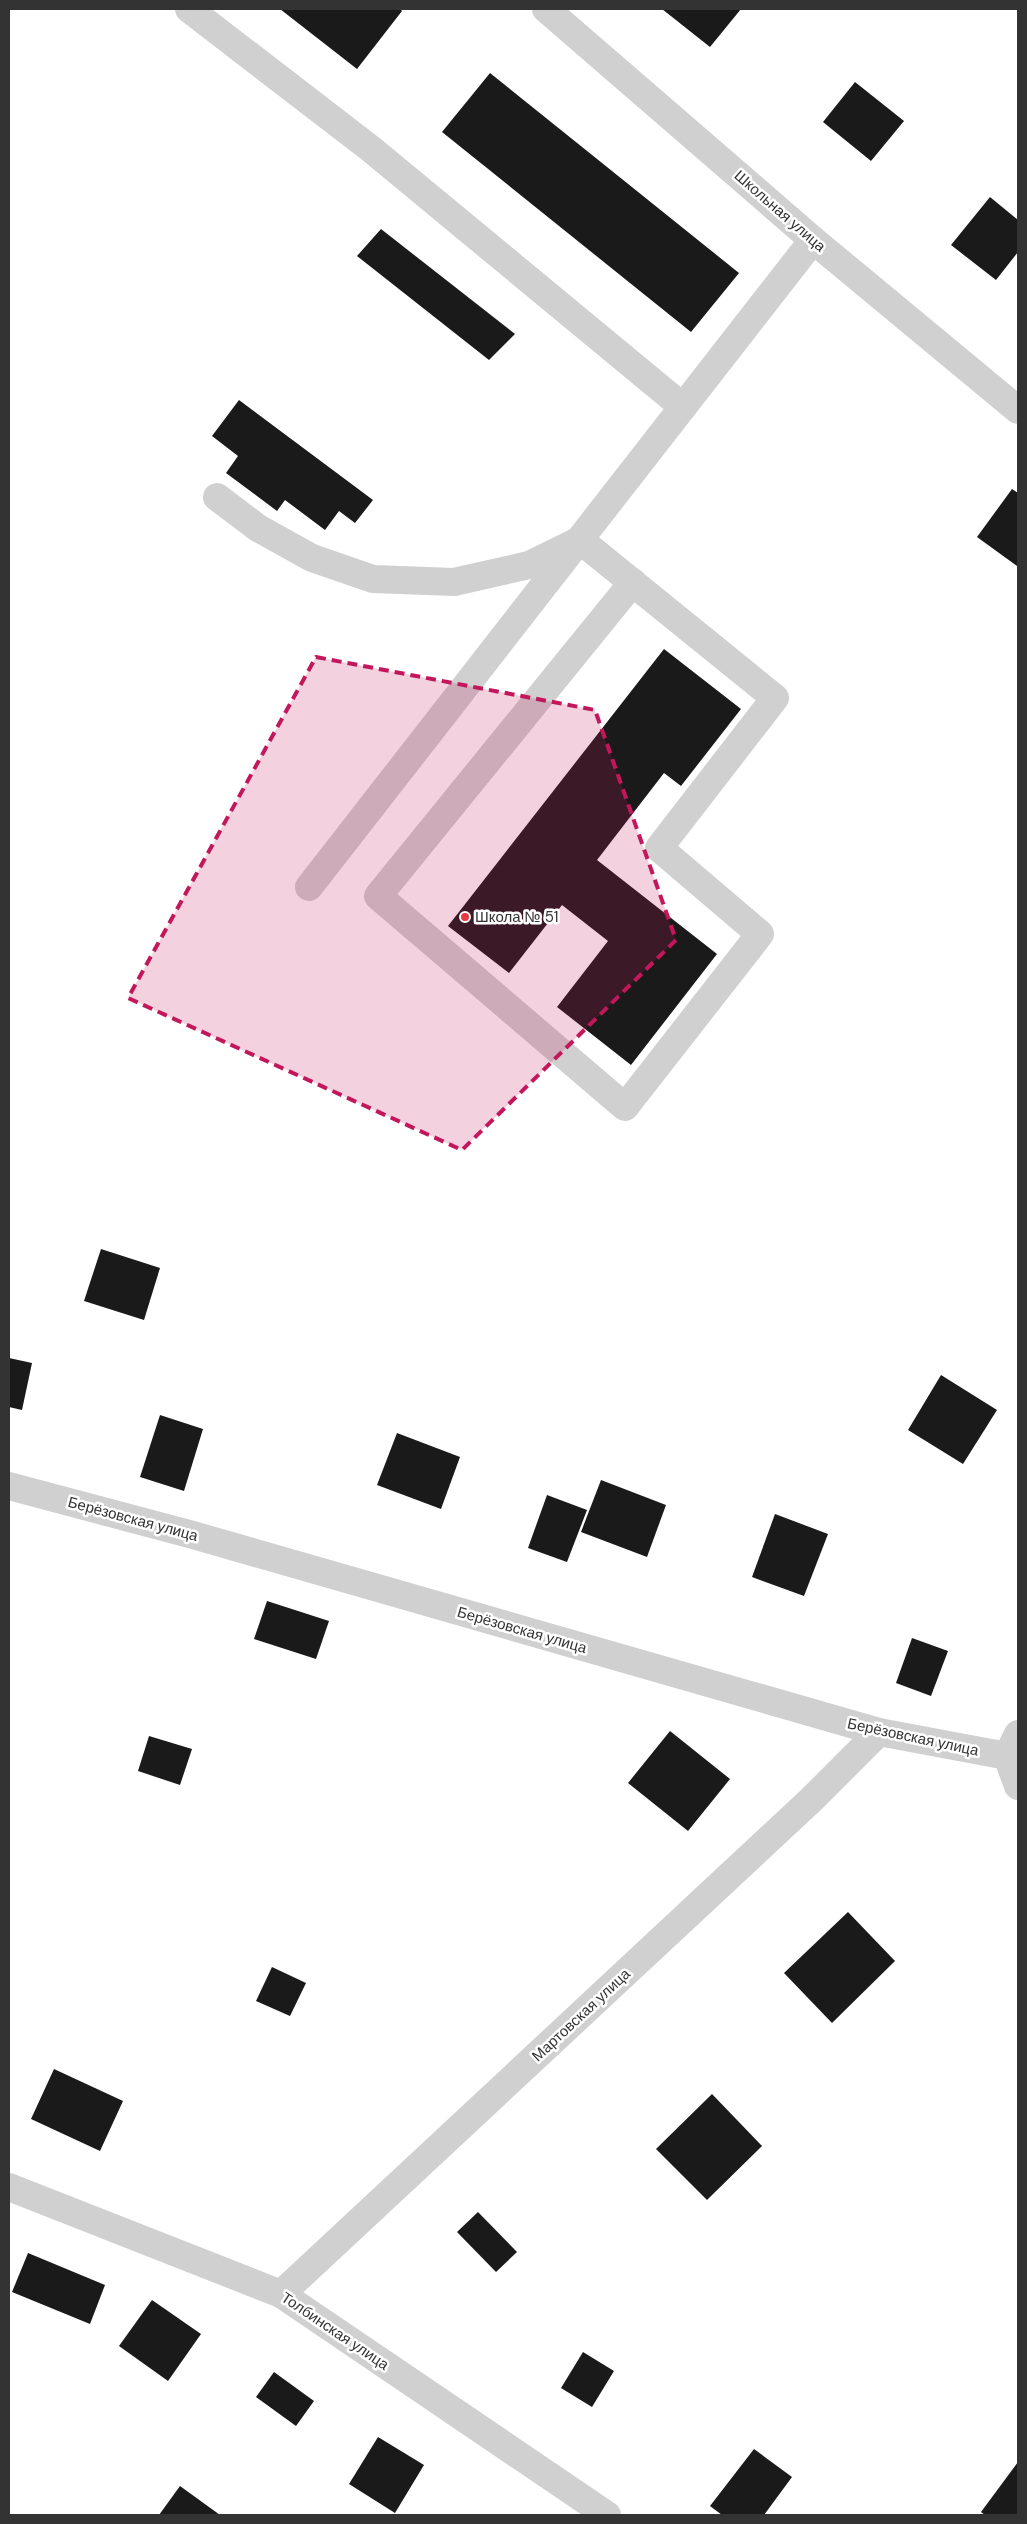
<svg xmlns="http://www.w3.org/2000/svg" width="1027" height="2524" font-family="'DM Sans',sans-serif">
<rect width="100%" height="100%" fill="#fff"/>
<g fill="#1a1a1a">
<polygon points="280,9 400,9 402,11 357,69"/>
<polygon points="662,9 741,9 710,47"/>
<polygon points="490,73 739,273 691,332 442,132"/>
<polygon points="855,82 904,121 871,161 823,122"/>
<polygon points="990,197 1018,220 1018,252 996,280 951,245"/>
<polygon points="381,229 515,334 489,360 357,256"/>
<polygon points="239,400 373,500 355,523 339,511 325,530 285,500 277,511 226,473 238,456 212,436"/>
<polygon points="1012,489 1018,493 1017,566 977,537"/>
<polygon points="664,649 741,709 681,786 664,773 597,860 717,954 631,1065 557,1007 608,941 562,905 509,973 448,926"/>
<polygon points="101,1249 160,1268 144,1320 84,1301"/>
<polygon points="9,1358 32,1363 22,1410 9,1407"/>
<polygon points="941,1375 997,1410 963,1464 908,1430"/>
<polygon points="160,1415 203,1429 184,1491 140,1477"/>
<polygon points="397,1433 460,1457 441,1509 377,1485"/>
<polygon points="601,1480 666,1505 647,1557 581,1532"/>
<polygon points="547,1495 587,1510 567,1562 528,1548"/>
<polygon points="775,1514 828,1534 804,1596 752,1577"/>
<polygon points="267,1601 329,1621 316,1659 254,1639"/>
<polygon points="912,1638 948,1651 931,1696 896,1683"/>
<polygon points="670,1731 730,1779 688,1831 628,1783"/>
<polygon points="149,1736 192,1749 180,1785 138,1771"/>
<polygon points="848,1912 895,1961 832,2023 784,1973"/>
<polygon points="272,1967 306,1983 290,2016 256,2001"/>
<polygon points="54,2069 123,2101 100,2151 31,2119"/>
<polygon points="712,2094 762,2146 707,2200 656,2149"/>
<polygon points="478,2212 517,2252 496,2272 457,2232"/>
<polygon points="28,2253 105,2285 90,2324 12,2292"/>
<polygon points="152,2300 201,2334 168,2381 119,2346"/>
<polygon points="583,2352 614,2371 592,2407 561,2388"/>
<polygon points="274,2372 314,2401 296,2426 256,2397"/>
<polygon points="378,2437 424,2465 395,2513 349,2484"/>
<polygon points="754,2449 792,2477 764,2515 722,2515 710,2506"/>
<polygon points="1018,2462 1018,2515 985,2515 981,2512"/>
<polygon points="180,2486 220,2515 159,2515"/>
</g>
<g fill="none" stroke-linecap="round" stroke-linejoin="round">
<g stroke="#d0d0d0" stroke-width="28">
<polyline points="189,9 371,149 683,407"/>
<polyline points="546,9 813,240 1018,410"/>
<polyline points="217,497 258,528 312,558 373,579 454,582 529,565 580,540 775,698 659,848 760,934 625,1107 378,896 633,582"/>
<polyline points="309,887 813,240"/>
<polyline points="9,1486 193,1535 879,1732 1007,1756 1018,1786"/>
<polyline points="1007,1756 1018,1734"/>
<polyline points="9,2187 281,2294 607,2515"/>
<polyline points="281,2294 812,1799 879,1732"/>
</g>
</g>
<path fill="#c2185b" fill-opacity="0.2" stroke="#c2185b" stroke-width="4" stroke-dasharray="10 6" stroke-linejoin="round" d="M316,657L595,710L676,940L462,1150L128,998Z"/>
<circle fill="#e63946" stroke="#fff" stroke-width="2" cx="465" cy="917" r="5"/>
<g text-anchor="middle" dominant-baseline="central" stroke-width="5" stroke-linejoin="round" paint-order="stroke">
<g font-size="15" fill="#333" stroke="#fff">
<text transform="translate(780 211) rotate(41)">Школьная улица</text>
<text transform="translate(133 1519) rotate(15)">Берёзовская улица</text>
<text transform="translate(522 1630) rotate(16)">Берёзовская улица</text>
<text transform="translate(913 1737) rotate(12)">Берёзовская улица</text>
<text transform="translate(581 2015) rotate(-43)">Мартовская улица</text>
<text transform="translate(335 2331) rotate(34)">Толбинская улица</text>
</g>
<g font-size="15" fill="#333" stroke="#fff" text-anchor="start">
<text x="475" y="917">Школа № 51</text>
</g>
</g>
<rect width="1027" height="2524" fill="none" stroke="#333333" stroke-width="20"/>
</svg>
